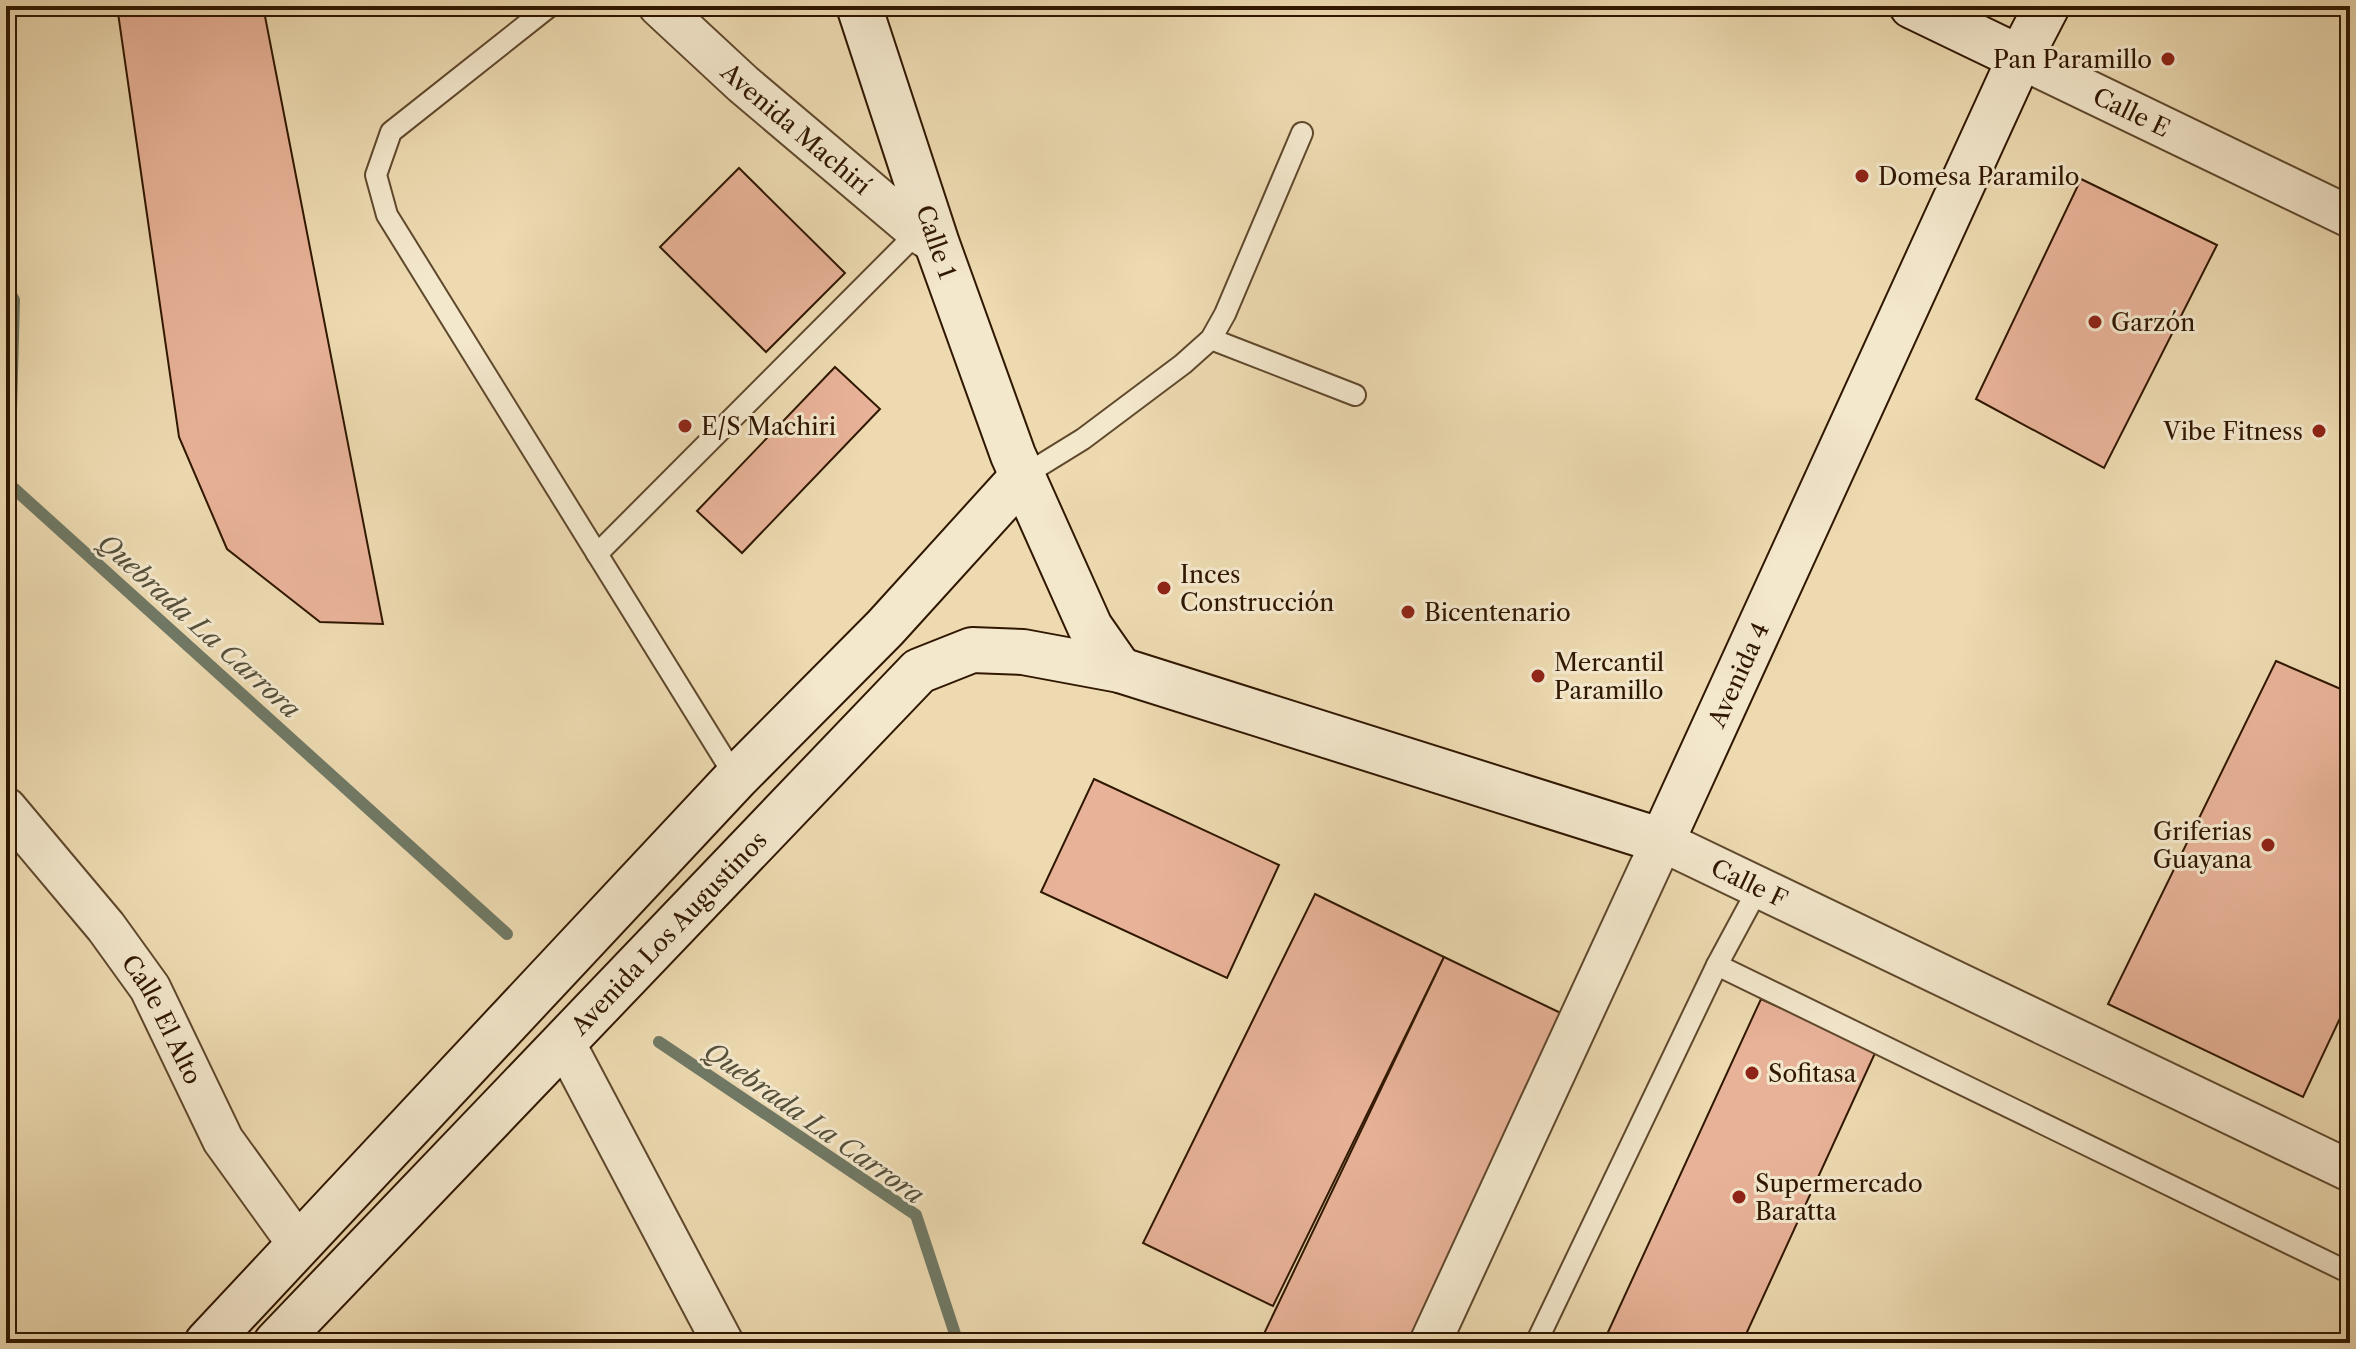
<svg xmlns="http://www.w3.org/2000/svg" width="2356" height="1349" font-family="'Libre Caslon Text',serif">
<rect width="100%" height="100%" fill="#eddab1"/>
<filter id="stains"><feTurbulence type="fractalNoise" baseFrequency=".0025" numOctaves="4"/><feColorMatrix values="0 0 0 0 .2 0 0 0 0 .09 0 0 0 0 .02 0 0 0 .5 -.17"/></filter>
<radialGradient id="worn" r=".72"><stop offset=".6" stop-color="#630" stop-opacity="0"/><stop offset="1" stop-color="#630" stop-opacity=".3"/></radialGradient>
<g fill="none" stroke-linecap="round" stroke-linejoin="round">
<g stroke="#707965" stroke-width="12">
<polyline points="6,286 14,300 9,484 507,934"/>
<polyline points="659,1042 916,1215 958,1343"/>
</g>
</g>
<g fill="#e8b298" stroke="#301700" stroke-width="2">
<polygon points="117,6 263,6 383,624 320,622 227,549 179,437"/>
<polygon points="739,168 845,273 766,352 660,247"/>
<polygon points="2081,179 2217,245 2104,468 1976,399"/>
<polygon points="835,367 880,409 742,553 697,511"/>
<polygon points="2276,661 2350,693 2350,997 2303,1097 2108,1004"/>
<polygon points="1094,779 1279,865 1227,978 1041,892"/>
<polygon points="1315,894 1444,957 1273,1306 1143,1243"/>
<polygon points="1444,957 1567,1016 1411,1343 1268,1343 1261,1340"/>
<polygon points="1761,999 1876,1051 1742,1343 1603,1343"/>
</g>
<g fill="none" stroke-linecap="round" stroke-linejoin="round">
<defs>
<g id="service">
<polyline points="550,6 391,132 376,175 387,215 736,778"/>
<polyline points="1211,339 1355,395"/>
<polyline points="1023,476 1083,439 1183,364 1211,339 1225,314 1302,133"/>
<polyline points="597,554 918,232"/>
<polyline points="1717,965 2350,1273"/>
<polyline points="1536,1343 1717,965 1759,887"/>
</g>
<g id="minor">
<path id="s1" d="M659,6L743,84L918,232L937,244"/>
<path id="s2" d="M2020,58L2350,217"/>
<path id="s3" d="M6,808L106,927L150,988L223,1140L298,1244"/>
<polyline points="564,1042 723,1343"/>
<path id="s4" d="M1430,1343L1662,841L2350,1171"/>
</g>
<g id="secondary">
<path id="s5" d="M859,6L937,244L1013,455L1090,627L1120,670"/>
<polyline points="1912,6 2020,58"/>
<polyline points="207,1343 736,778 885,628 1023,476"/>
<path id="s6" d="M276,1343L919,671L972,650L1023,652L1120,670L1662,841L2020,58L2047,6"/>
</g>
</defs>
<use href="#service" stroke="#5f482c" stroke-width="24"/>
<use href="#minor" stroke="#5f482c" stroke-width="44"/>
<use href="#secondary" stroke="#301700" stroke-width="48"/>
<use href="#service" stroke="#f3e7cc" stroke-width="20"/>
<use href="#minor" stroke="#f3e7cc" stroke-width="40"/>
<use href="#secondary" stroke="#f3e7cc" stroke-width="44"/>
</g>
<g fill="#8f2418" stroke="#f3e7cc" stroke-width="3">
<circle cx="2168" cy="59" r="8"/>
<circle cx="1862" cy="176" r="8"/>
<circle cx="2095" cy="322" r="8"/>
<circle cx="685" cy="426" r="8"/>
<circle cx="2319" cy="431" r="8"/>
<circle cx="1164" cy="588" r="8"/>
<circle cx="1408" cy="612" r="8"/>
<circle cx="1538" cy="676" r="8"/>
<circle cx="2268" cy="845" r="8"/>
<circle cx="1752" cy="1073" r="8"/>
<circle cx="1739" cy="1197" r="8"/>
</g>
<g text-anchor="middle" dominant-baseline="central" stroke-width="6" stroke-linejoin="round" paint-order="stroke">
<g font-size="24" fill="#301700" stroke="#f3e7cc" text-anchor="start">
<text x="2152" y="59" text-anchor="end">Pan Paramillo</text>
<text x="1878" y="176">Domesa Paramilo</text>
<text x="2111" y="322">Garzón</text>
<text x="701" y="426">E/S Machiri</text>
<text x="2303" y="431" text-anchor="end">Vibe Fitness</text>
<text x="1180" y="574">Inces<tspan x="1180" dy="28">Construcción</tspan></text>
<text x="1424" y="612">Bicentenario</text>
<text x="1554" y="662">Mercantil<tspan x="1554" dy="28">Paramillo</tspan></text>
<text x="2252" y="831" text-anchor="end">Griferias<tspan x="2252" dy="28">Guayana</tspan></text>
<text x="1768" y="1073">Sofitasa</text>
<text x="1755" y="1183">Supermercado<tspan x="1755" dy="28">Baratta</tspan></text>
</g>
<g font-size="24" fill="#301700" stroke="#f3e7cc">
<text stroke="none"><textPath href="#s2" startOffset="124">Calle E</textPath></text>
<text stroke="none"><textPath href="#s1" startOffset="184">Avenida Machirí</textPath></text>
<text stroke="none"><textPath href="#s5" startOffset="248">Calle 1</textPath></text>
<text stroke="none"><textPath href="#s6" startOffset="1888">Avenida 4</textPath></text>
<text stroke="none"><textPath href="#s4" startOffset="650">Calle F</textPath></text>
<text stroke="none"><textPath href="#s6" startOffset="568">Avenida Los Augustinos</textPath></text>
<text stroke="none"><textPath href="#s3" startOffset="264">Calle El Alto</textPath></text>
</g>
<g font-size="26" font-style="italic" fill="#55503b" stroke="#f3e7cc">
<text transform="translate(199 626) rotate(42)">Quebrada La Carrora</text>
<text transform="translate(814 1123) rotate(35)">Quebrada La Carrora</text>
</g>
</g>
<rect width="2356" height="1349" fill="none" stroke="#eddab1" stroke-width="32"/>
<rect x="8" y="8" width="2340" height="1333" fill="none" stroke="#301700" stroke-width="4"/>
<rect x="16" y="16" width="2324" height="1317" fill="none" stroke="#301700" stroke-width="2"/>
<rect width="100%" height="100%" filter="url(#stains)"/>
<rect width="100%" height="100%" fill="url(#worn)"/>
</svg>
